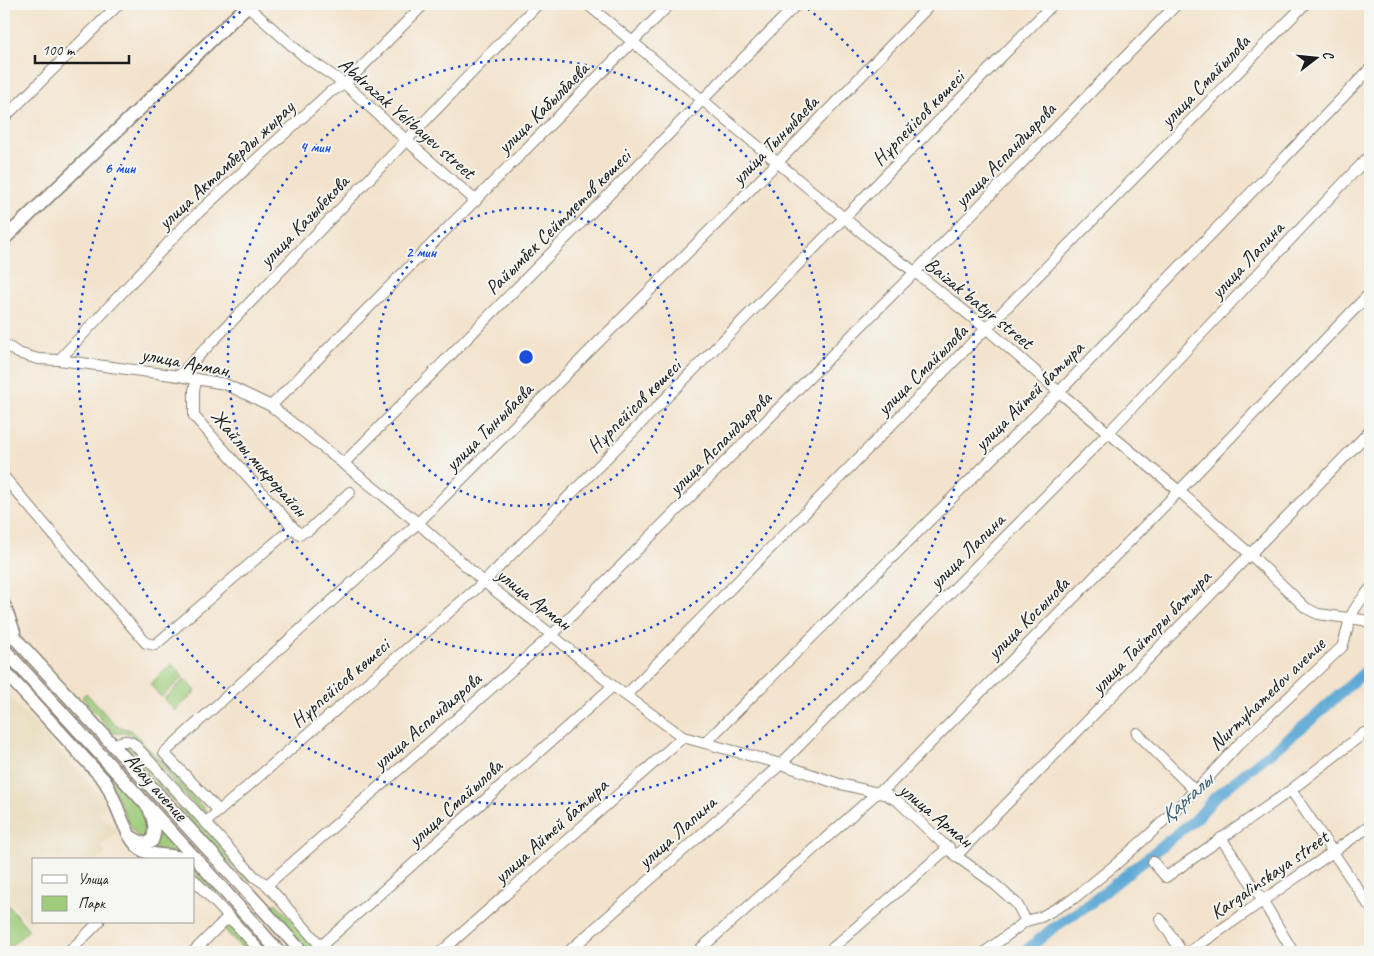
<svg xmlns="http://www.w3.org/2000/svg" width="1374" height="956" font-family="Caveat,sans-serif">
<rect width="100%" height="100%" fill="#f6f6f2"/>
<filter id="ink" filterUnits="userSpaceOnUse"><feTurbulence type="fractalNoise" baseFrequency=".02" numOctaves="2"/><feDisplacementMap in="SourceGraphic" scale="10" xChannelSelector="R" yChannelSelector="G"/><feConvolveMatrix kernelMatrix="1 2 1 2 8 2 1 2 1" color-interpolation-filters="sRGB"/></filter>
<filter id="wash" filterUnits="userSpaceOnUse"><feTurbulence type="fractalNoise" baseFrequency=".0096" numOctaves="4" result="noise"/><feDisplacementMap in="SourceGraphic" scale="20" xChannelSelector="R" yChannelSelector="G"/><feGaussianBlur stdDeviation="1.12" result="paint"/><feColorMatrix in="noise" values="0 0 0 0 0 0 0 0 0 0 0 0 0 0 0 0 0 1.4 0 .05"/><feComposite in="paint" operator="in"/></filter>
<g filter="url(#wash)">
<rect width="100%" height="100%" fill="#f3e3cc"/>
<polygon fill="#e7daba" points="4,691 108,804 99,814 118,831 100,846 106,853 99,860 34,860 34,919 29,923 4,893"/>
<g fill="#9ecc7a" stroke="#5d744b">
<polygon points="172,664 183,677 161,697 150,684"/>
<polygon points="185,679 196,691 175,711 164,699"/>
<polygon points="86,693 116,726 131,730 209,814 204,816 129,733 113,733 82,697"/>
<polygon points="130,745 254,879 251,881 238,873 124,747"/>
<polygon points="112,780 121,786 147,816 150,837 142,842 131,828 110,781"/>
<polygon points="159,829 185,855 143,846"/>
<polygon points="194,867 242,921 239,924 194,874"/>
<polygon points="4,900 29,930 4,952 4,925 8,929 4,924"/>
<polygon points="276,903 321,952 308,952 278,919 272,906"/>
<polygon points="230,924 257,952 246,952 223,928"/>
</g>
<g fill="none" stroke-linecap="round" stroke-linejoin="round">
<polyline stroke="#5da9d5" stroke-width="11" points="1024,952 1053,928 1091,903 1198,817 1215,797 1310,721 1370,667"/>
</g>
</g>
<g filter="url(#ink)">
<g fill="none" stroke-linecap="round" stroke-linejoin="round">
<defs>
<g id="minor">
<polyline points="247,4 255,13 305,57 345,84 406,140 476,201"/>
<polyline points="587,4 878,246 915,272 987,329 1059,392 1179,491 1251,555 1306,608 1318,614 1363,620 1370,623"/>
<polyline points="4,118 119,4"/>
<polyline points="4,344 18,353 38,359 59,360 179,376 225,384 271,406 418,523 484,582 552,635 613,686 683,737 781,764 836,783 887,795 899,802 956,856 991,881 1017,904 1026,921"/>
<polyline points="59,360 187,223 330,92 345,84 424,4"/>
<polyline points="179,376 538,4"/>
<polyline points="197,379 194,390 194,416 299,534 309,530 350,492"/>
<polyline points="271,406 670,4"/>
<polyline points="343,464 797,4"/>
<polyline points="4,477 146,643 155,645 292,528"/>
<polyline points="626,695 1305,4"/>
<polyline points="1137,733 1195,791"/>
<polyline points="706,742 1059,392 1370,69"/>
<path d="M113,745C121,741 127,739 134,744L255,877L267,885L326,952"/>
<polyline points="1291,790 1370,907"/>
<polyline points="219,811 484,582 844,218 1053,4"/>
<polyline points="206,822 219,811 164,753 418,523 778,162 931,4"/>
<polyline points="1221,838 1263,901 1293,952"/>
<polyline points="956,856 1370,431"/>
<polyline points="1153,862 1166,877 1291,790 1364,733"/>
<polyline points="194,880 232,920"/>
<polyline points="267,885 552,635 915,272 1177,4"/>
<polyline points="1160,919 1182,952"/>
<polyline points="321,946 613,686"/>
<polyline points="69,952 99,922"/>
<polyline points="193,952 224,921 232,920 261,952"/>
<polyline points="441,952 683,737"/>
<polyline points="568,952 781,764 1108,433 1370,155"/>
<polyline points="697,952 878,792 889,785 1179,491 1370,293"/>
<polyline points="828,952 949,847"/>
<path d="M985,952L1026,921L1041,917L1073,899L1115,865L1150,834L1208,778L1238,745L1342,647C1346,637 1347,629 1350,619C1353,608 1363,598 1370,589"/>
<polyline points="1189,952 1370,826"/>
</g>
<g id="major">
<polyline points="4,239 249,4"/>
<polyline points="4,605 14,632"/>
<polyline points="4,626 302,952"/>
<polyline points="4,649 205,869 279,952"/>
<path d="M4,671L104,780C117,798 125,844 146,852C158,857 172,853 187,860"/>
<path d="M133,838L144,844L152,841C156,831 155,821 150,811"/>
</g>
</defs>
<use href="#minor" stroke="#888074" stroke-width="12"/>
<use href="#major" stroke="#888074" stroke-width="15"/>
<use href="#minor" stroke="#fff" stroke-width="10"/>
<use href="#major" stroke="#fff" stroke-width="12"/>
</g>
</g>
<g fill="none" stroke="#1d4ed8" stroke-width="2.5" stroke-dasharray="2.5 5">
<circle cx="526" cy="357" r="149"/>
<circle cx="526" cy="357" r="298"/>
<path d="M802 4A448 448 0 1 1 250 4"/>
</g>
<g text-anchor="middle" dominant-baseline="central" stroke-width="4" stroke-linejoin="round" paint-order="stroke">
<g font-size="20" fill="#1c1c1c" stroke="#f6f6f2">
<text transform="translate(1205 81) rotate(-46)">улица Смайылова</text>
<text transform="translate(543 108) rotate(-45)">улица Кабылбаева</text>
<text transform="translate(407 118) rotate(41)">Abdrazak Yelibayev street</text>
<text transform="translate(918 118) rotate(-46)">Нұрпейісов көшесі</text>
<text transform="translate(775 140) rotate(-46)">улица Тыныбаева</text>
<text transform="translate(1005 155) rotate(-46)">улица Аспандиярова</text>
<text transform="translate(226 165) rotate(-43)">улица Актамберды жырау</text>
<text transform="translate(304 221) rotate(-46)">улица Казыбекова</text>
<text transform="translate(558 222) rotate(-45)">Райымбек Сейтметов көшесі</text>
<text transform="translate(1247 260) rotate(-47)">улица Лапина</text>
<text transform="translate(979 303) rotate(39)">Baizak batyr street</text>
<text transform="translate(185 362) rotate(11)">улица Арман</text>
<text transform="translate(922 370) rotate(-45)">улица Смайылова</text>
<text transform="translate(1029 396) rotate(-45)">улица Айтей батыра</text>
<text transform="translate(634 406) rotate(-45)">Нұрпейісов көшесі</text>
<text transform="translate(489 427) rotate(-45)">улица Тыныбаева</text>
<text transform="translate(720 443) rotate(-45)">улица Аспандиярова</text>
<text transform="translate(259 463) rotate(49)">Жайлы микрорайон</text>
<text transform="translate(967 551) rotate(-45)">улица Лапина</text>
<text transform="translate(534 599) rotate(38)">улица Арман</text>
<text transform="translate(1028 618) rotate(-45)">улица Косынова</text>
<text transform="translate(1151 632) rotate(-46)">улица Тайторы батыра</text>
<text transform="translate(340 683) rotate(-41)">Нұрпейісов көшесі</text>
<text transform="translate(1267 694) rotate(-44)">Nurmyhamedov avenue</text>
<text transform="translate(427 721) rotate(-41)">улица Аспандиярова</text>
<text transform="translate(156 787) rotate(48)">Abay avenue</text>
<text transform="translate(455 803) rotate(-42)">улица Смайылова</text>
<text transform="translate(936 815) rotate(40)">улица Арман</text>
<text transform="translate(551 831) rotate(-42)">улица Айтей батыра</text>
<text transform="translate(677 832) rotate(-42)">улица Лапина</text>
<text transform="translate(1269 875) rotate(-35)">Kargalinskaya street</text>
</g>
<g font-size="21" font-style="italic" fill="#395b6f" stroke="#f6f6f2">
<text transform="translate(1186 798) rotate(-42)">Қарғалы</text>
</g>
</g>
<circle cx="526" cy="357" r="8" fill="#1d4ed8" stroke="#f6f6f2" stroke-width="2.5"/>
<g font-size="15" text-anchor="middle" font-weight="bold" fill="#1d4ed8" stroke="#f6f6f2" stroke-width="4" stroke-linejoin="round" paint-order="stroke">
<text x="315" y="152">4 мин</text>
<text x="120" y="173">6 мин</text>
<text x="421" y="257">2 мин</text>
</g>
<rect width="1374" height="956" fill="none" stroke="#f6f6f2" stroke-width="20"/>
<rect x="32" y="858" width="162" height="65" fill="#f6f6f2" stroke="#9f9f9c"/>
<rect x="42" y="875" width="25" height="8" fill="#ffffff" stroke="#9f9f9c"/>
<text x="78" y="884" font-size="15" fill="#1c1c1c">Улица</text>
<rect x="42" y="896" width="25" height="15" fill="#9ecc7a" stroke="#9f9f9c"/>
<text x="78" y="908" font-size="15" fill="#1c1c1c">Парк</text>
<g transform="translate(1316 58) rotate(74)" stroke="#f6f6f2" stroke-width="4" paint-order="stroke">
<path d="M0-4L9 19L0 12L-9 19Z" fill="#1c1c1c"/>
<text y="-8" font-size="14" font-weight="bold" text-anchor="middle" fill="#1c1c1c">С</text>
</g>
<path d="M35 55v8h94v-8" fill="none" stroke="#1c1c1c" stroke-width="2.5"/>
<text x="42" y="55" font-size="15" fill="#1c1c1c" stroke="#f6f6f2" stroke-width="4" paint-order="stroke">100 m</text>
</svg>
